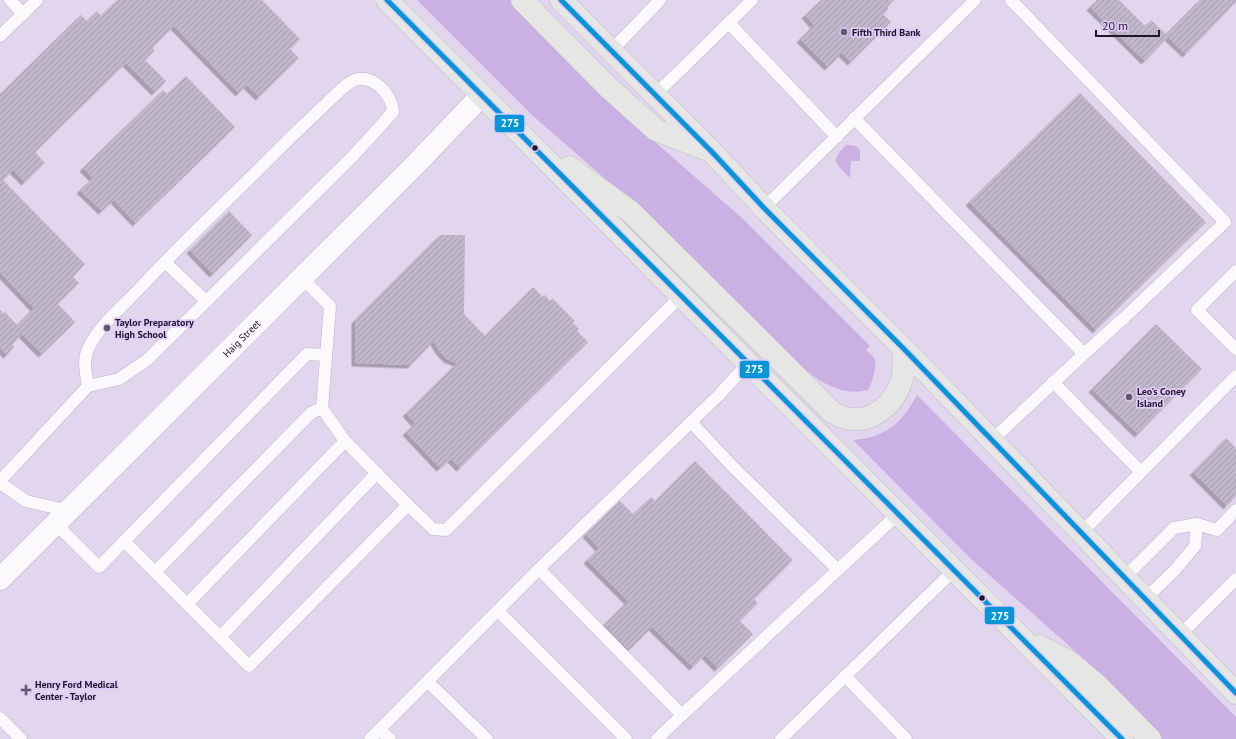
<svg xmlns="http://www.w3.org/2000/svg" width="1236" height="739" font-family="'PT Sans',sans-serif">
<defs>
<pattern id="building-hatch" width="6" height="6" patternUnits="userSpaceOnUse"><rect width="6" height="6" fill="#c1b7cb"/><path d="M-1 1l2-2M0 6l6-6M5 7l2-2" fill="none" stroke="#a59cae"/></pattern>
<filter id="shadow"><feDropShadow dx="-3.5" dy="3.5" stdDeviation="0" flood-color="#0004"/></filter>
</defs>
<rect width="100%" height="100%" fill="#e2d6ee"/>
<g fill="#cbb0e3">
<path d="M417,0H510L615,107L742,218L870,346L866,350C869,352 872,355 874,358C878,365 872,383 868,390C841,397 817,381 798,363L794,366L634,204L532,115Z"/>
<path d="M846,145L856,146L860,150V161H851L850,177H849C834,161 830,162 846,145Z"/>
<path d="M917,395L1236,717V739H1163L1093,667L971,559L853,440C886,437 901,424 917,395Z"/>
</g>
<g fill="url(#building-hatch)" filter="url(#shadow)">
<polygon points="117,0 262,0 300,39 290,49 299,58 259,97 247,85 239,93 174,26 153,47 154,51 145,60 166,81 155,92 126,63 35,152 45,163 25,182 13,170 3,180 85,264 73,277 79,283 58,304 75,322 42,354 22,334 12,345 14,347 7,355 0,348 0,310 4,314 5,312 17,325 34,308 0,272 1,270 0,269 0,94 81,15 87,21 97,11 101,16"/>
<polygon points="821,0 894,0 887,7 889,9 883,14 891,22 851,62 842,53 828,67 800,39 814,25 805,15"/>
<polygon points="1097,0 1119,0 1145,26 1151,20 1166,34 1200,0 1236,0 1236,2 1186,54 1168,37 1145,61 1090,7"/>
<polygon points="186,76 235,127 136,223 114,200 102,211 80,190 93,178 83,168 163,90 167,94"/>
<polygon points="1080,93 1206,222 1096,330 969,202"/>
<polygon points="229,211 252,235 213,274 190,250"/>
<polygon points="440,235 465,235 464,314 485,336 533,287 543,297 545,295 550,301 553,299 575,321 573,323 579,329 577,331 588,342 460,468 451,459 440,468 406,432 415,423 406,413 457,363 447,359 438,349 434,341 411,365 355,363 355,320"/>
<polygon points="1156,324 1202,369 1138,434 1092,389"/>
<polygon points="1226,438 1236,448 1236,496 1227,506 1193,472"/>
<polygon points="695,461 793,560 754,599 758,603 740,621 753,634 718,668 705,655 693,667 652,627 629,650 604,624 628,601 587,560 599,548 586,534 620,501 633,514 651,497 655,501"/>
</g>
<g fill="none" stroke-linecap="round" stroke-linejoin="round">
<defs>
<g id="lane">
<polyline points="10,0 23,14"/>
<polyline points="729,23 837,137"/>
<polyline points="0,36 37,0"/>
<polyline points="611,51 660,0"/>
<polyline points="655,95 752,0"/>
<polyline points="854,118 1084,354"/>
<polyline points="764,208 975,0"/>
<polyline points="165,262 206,301"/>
<polyline points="1236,271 1197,310 1236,349"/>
<polyline points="302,278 330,306 322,408 345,441 408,505 433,529 446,530 681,296"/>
<polyline points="748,363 719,395 539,569 682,715 898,514"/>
<polyline points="1053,382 1141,472"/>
<polyline points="691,422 733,467 838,570"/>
<polyline points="992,440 1084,354 1125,317 1225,222 1011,0"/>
<path d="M0,481L88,386L119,379L147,360L353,156L393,112C392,95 374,74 355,80C346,83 334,96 327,103C309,120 292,136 275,153C229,199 182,243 138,290C121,308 100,325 89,347C82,360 86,372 88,386"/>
<polyline points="0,483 26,501 69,511"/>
<polyline points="56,524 99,567 307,354 326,355"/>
<polyline points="1081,533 1236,376"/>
<polyline points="124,541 249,666 408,505"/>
<polyline points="155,572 311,413 322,408"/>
<polyline points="1125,577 1174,528 1197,524 1217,530 1236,510"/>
<polyline points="1146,598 1175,570 1195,546 1197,524"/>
<polyline points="187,604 345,441"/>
<polyline points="498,611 626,739"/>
<polyline points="1180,635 1236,579"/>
<polyline points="220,637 377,473"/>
<polyline points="845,676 906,739"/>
<polyline points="428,682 487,739"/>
<polyline points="0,718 21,739"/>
<polyline points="380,730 390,739"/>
<polyline points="370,739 539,569"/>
<polyline points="657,739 682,715"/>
<polyline points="781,739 954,570"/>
</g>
<g id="street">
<path id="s1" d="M0,579L413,167L482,95"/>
</g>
<g id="primary">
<polyline points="387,0 1122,739"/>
<polyline points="522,0 608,87 656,130 705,149"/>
<polyline points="561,0 713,153 764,208 903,348 1236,693"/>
<path d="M569,167L631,212L832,412C862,431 893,410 902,379C905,369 904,359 903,348"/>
<polyline points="1039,646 1068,661 1097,685 1150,739"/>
</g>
</defs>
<use href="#lane" stroke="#beb3c9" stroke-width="13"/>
<use href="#street" stroke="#beb3c9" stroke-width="23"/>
<use href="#primary" stroke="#bfb9c6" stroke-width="23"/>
<use href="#lane" stroke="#fbf9fc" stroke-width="12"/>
<use href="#street" stroke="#fbf9fc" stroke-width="22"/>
<use href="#primary" stroke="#e6e7e4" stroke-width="22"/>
<defs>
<g id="bus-1">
<polyline points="387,0 1122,739"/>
<polyline points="561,0 713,153 764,208 903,348 1236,693"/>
</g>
</defs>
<use href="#bus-1" stroke="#e2cbf8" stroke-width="8"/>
<use href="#bus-1" stroke="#0696d7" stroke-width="5"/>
</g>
<g fill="#63596e" stroke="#e2cbf8" stroke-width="1.5">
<circle cx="844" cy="32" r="4"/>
<circle cx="107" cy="328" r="4"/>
<circle cx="1129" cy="397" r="4"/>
<path d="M24 684h4v4h4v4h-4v4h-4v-4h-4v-4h4z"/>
</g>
<g fill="#1f1529" stroke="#e2cbf8" stroke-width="1.5">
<circle cx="535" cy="148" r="3.5"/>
<circle cx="982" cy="598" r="3.5"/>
</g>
<g text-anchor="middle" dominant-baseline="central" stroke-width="3.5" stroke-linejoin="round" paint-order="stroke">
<g font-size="10" font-weight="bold" fill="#1f1529" stroke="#e2cbf8" text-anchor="start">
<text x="852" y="32">Fifth Third Bank</text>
<text x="115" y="322">Taylor Preparatory<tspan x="115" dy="12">High School</tspan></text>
<text x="1137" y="391">Leo's Coney<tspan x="1137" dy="12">Island</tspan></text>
<text x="35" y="684">Henry Ford Medical<tspan x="35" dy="12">Center - Taylor</tspan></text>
</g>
<g font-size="10" fill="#1f1529" stroke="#e2cbf8">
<text stroke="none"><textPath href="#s1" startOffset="341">Haig Street</textPath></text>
</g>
</g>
<g stroke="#e2cbf8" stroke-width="1.5">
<rect x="494" y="114" width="31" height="19" rx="4" fill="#0696d7"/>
<rect x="739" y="360" width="31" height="19" rx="4" fill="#0696d7"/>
<rect x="984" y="606" width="31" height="19" rx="4" fill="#0696d7"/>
</g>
<g font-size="11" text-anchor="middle" font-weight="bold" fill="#fff">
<text x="510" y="127">275</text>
<text x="754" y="373">275</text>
<text x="1000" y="620">275</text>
</g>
<path d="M1096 30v6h63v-6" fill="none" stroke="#1f1529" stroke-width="2"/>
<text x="1102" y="30" font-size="12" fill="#1f1529" stroke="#e2cbf8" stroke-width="3" paint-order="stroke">20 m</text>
</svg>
